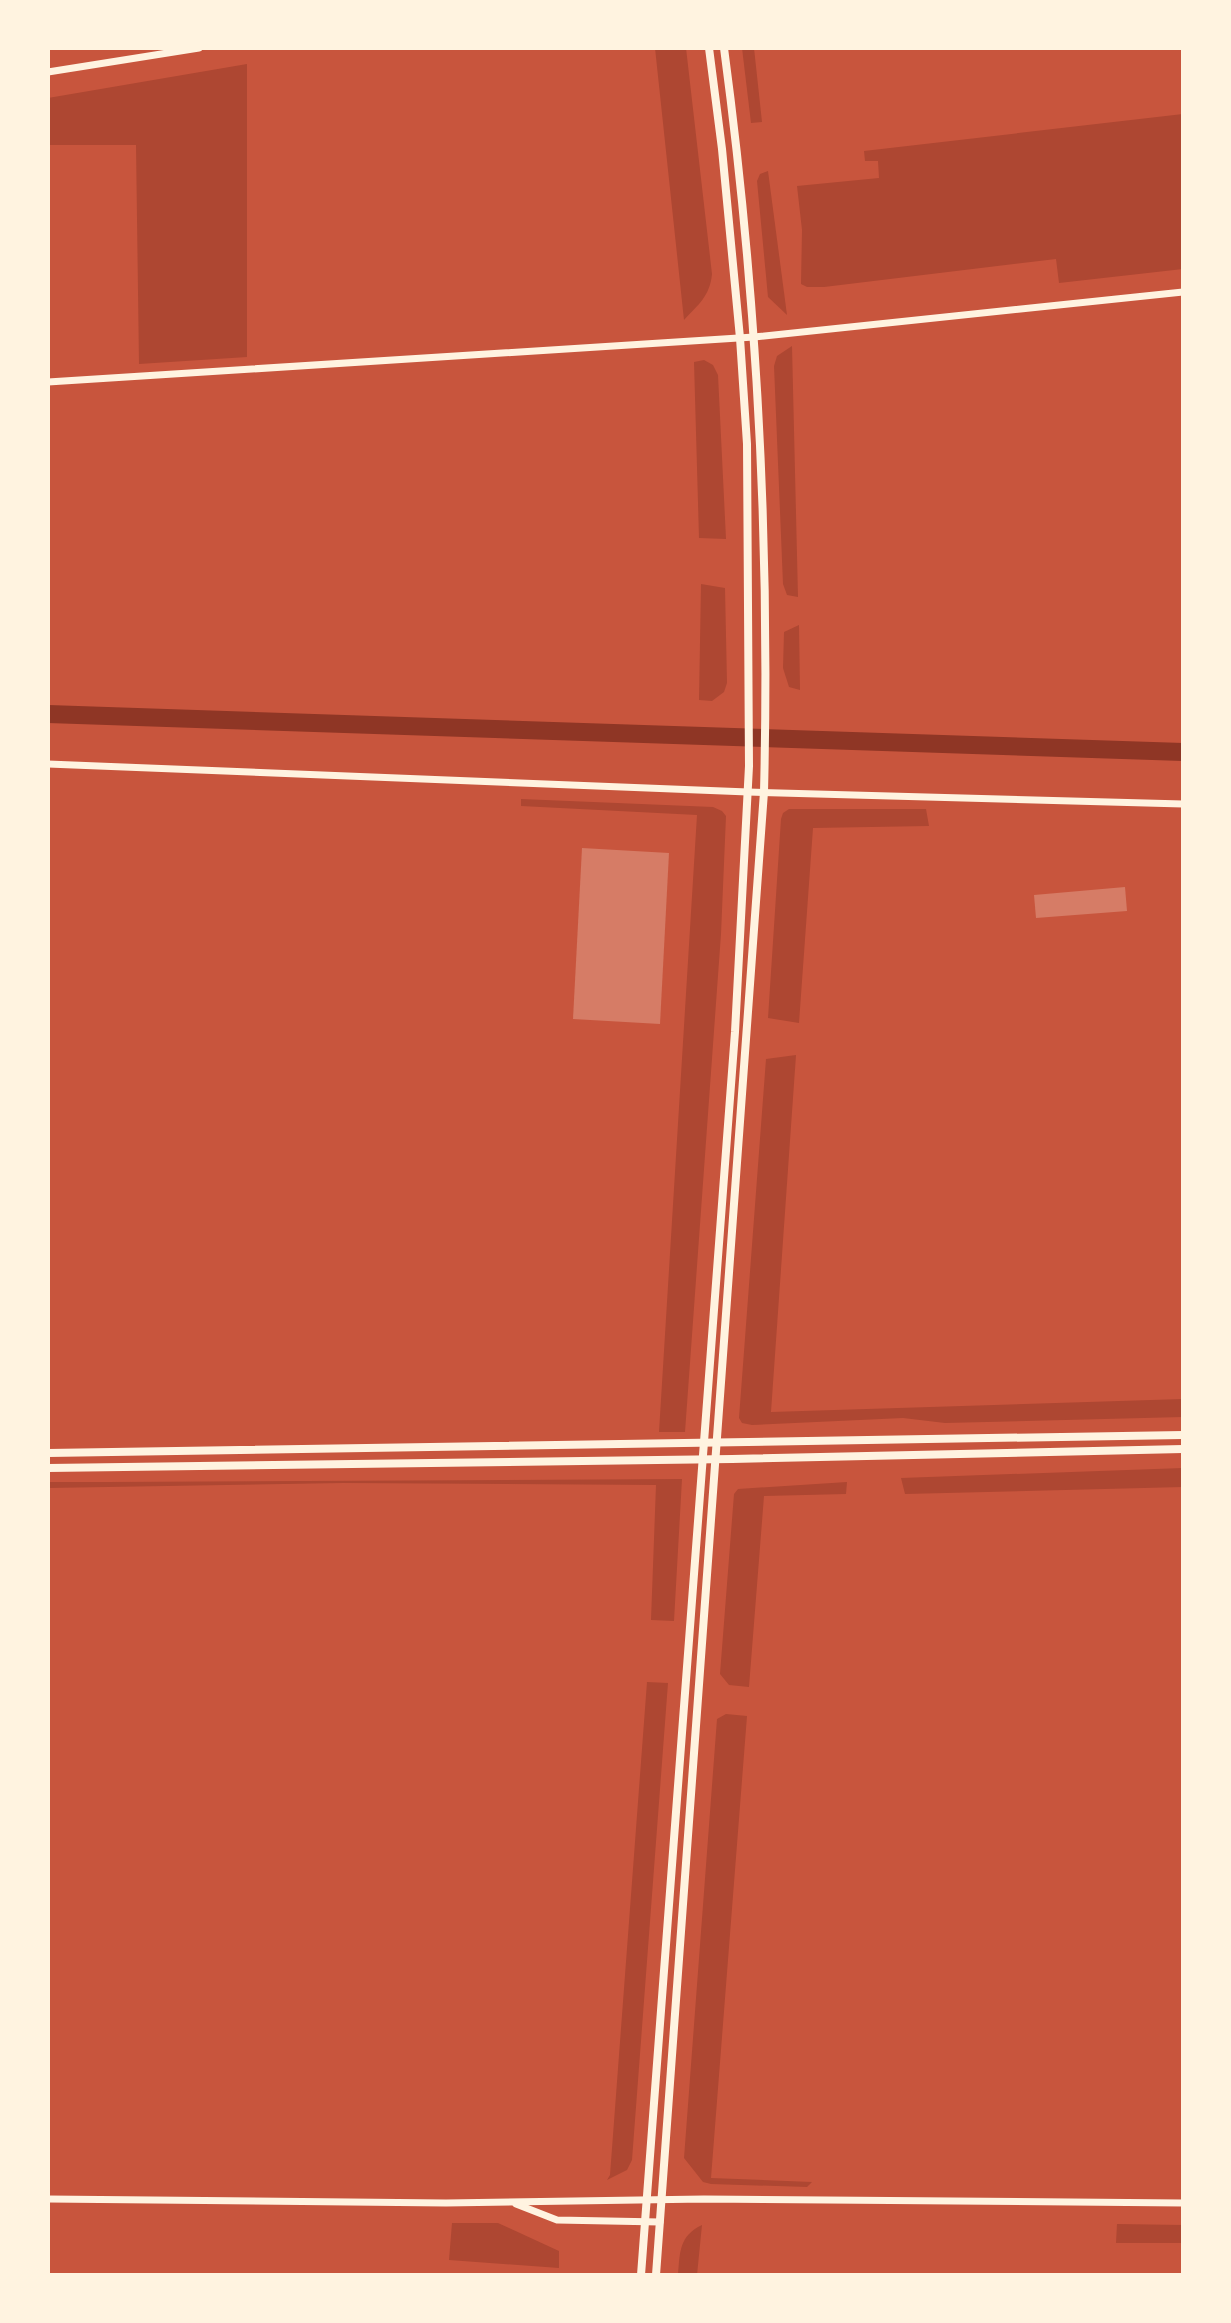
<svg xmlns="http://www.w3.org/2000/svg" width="1231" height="2323" font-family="'Crimson Pro',serif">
<rect width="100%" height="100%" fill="#c8553d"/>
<g fill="#ae4732">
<path d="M655,48H686L712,274C710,296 698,305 684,320Z"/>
<polygon points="742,48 754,48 762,122 751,123"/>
<polygon points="247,64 247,357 139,364 136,145 48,145 48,98"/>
<polygon points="1183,114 1183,269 1059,283 1056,259 824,287 807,287 801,284 802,230 797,186 879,178 878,161 865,161 864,151"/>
<polygon points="768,171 787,315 768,297 757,181 760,174"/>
<polygon points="792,346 798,597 787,595 783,584 774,366 777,356"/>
<polygon points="704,360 713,365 718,375 726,539 699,538 694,362"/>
<polygon points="701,584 725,588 727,683 724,692 712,701 699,700"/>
<polygon points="799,625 800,690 789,687 783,668 784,632"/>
<polygon points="521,799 713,807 722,811 726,816 721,934 685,1432 659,1432 697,815 521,806"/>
<polygon points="789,809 926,809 929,826 813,828 799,1023 768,1018 781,819 783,813"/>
<polygon points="796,1055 771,1412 1183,1399 1183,1417 945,1423 903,1418 752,1425 742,1423 739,1418 766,1059"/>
<polygon points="1183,1468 1183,1487 905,1494 901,1478"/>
<polygon points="682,1479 674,1621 651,1620 656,1485 344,1483 48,1488 48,1482 107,1482"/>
<polygon points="847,1482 846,1494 764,1496 749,1687 729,1685 720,1674 734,1494 738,1489"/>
<polygon points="647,1682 668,1683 632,2160 627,2170 607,2180 610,2175"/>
<polygon points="726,1714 747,1716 711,2178 812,2182 807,2187 711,2184 703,2182 684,2158 717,1719"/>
<polygon points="452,2223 498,2223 559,2251 559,2268 449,2260"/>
<polygon points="1117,2224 1183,2225 1183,2243 1116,2243"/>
<path d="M702,2225L697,2275H678C680,2252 679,2236 702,2225Z"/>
</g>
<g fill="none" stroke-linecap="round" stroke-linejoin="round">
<polyline stroke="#8f3625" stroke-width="18" points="48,714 1183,752"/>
</g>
<g fill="#d67c66">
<polygon points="582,848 669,853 660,1024 573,1019"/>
<polygon points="1125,887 1127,911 1036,918 1034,895"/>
</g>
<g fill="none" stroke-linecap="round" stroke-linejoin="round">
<g stroke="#fff3e0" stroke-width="7">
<polyline points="48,72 199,48"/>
<polyline points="48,382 754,337 1183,292"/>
<polyline points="48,764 748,792 1183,804"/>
<polyline points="48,2199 446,2203 704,2199 1183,2203"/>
<polyline points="516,2204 557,2220 660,2222"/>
</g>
<g stroke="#fff3e0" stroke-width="8">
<polyline points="48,1453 1183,1435"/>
<polyline points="48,1468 732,1459 1183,1449"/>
<polyline points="641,2275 735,1032 749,766 747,444 740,338 722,149 709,48"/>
<path d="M656,2275L764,792C770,544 757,294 724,48"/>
</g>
</g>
<rect width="1231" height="2323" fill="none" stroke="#fff3e0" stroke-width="100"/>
</svg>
